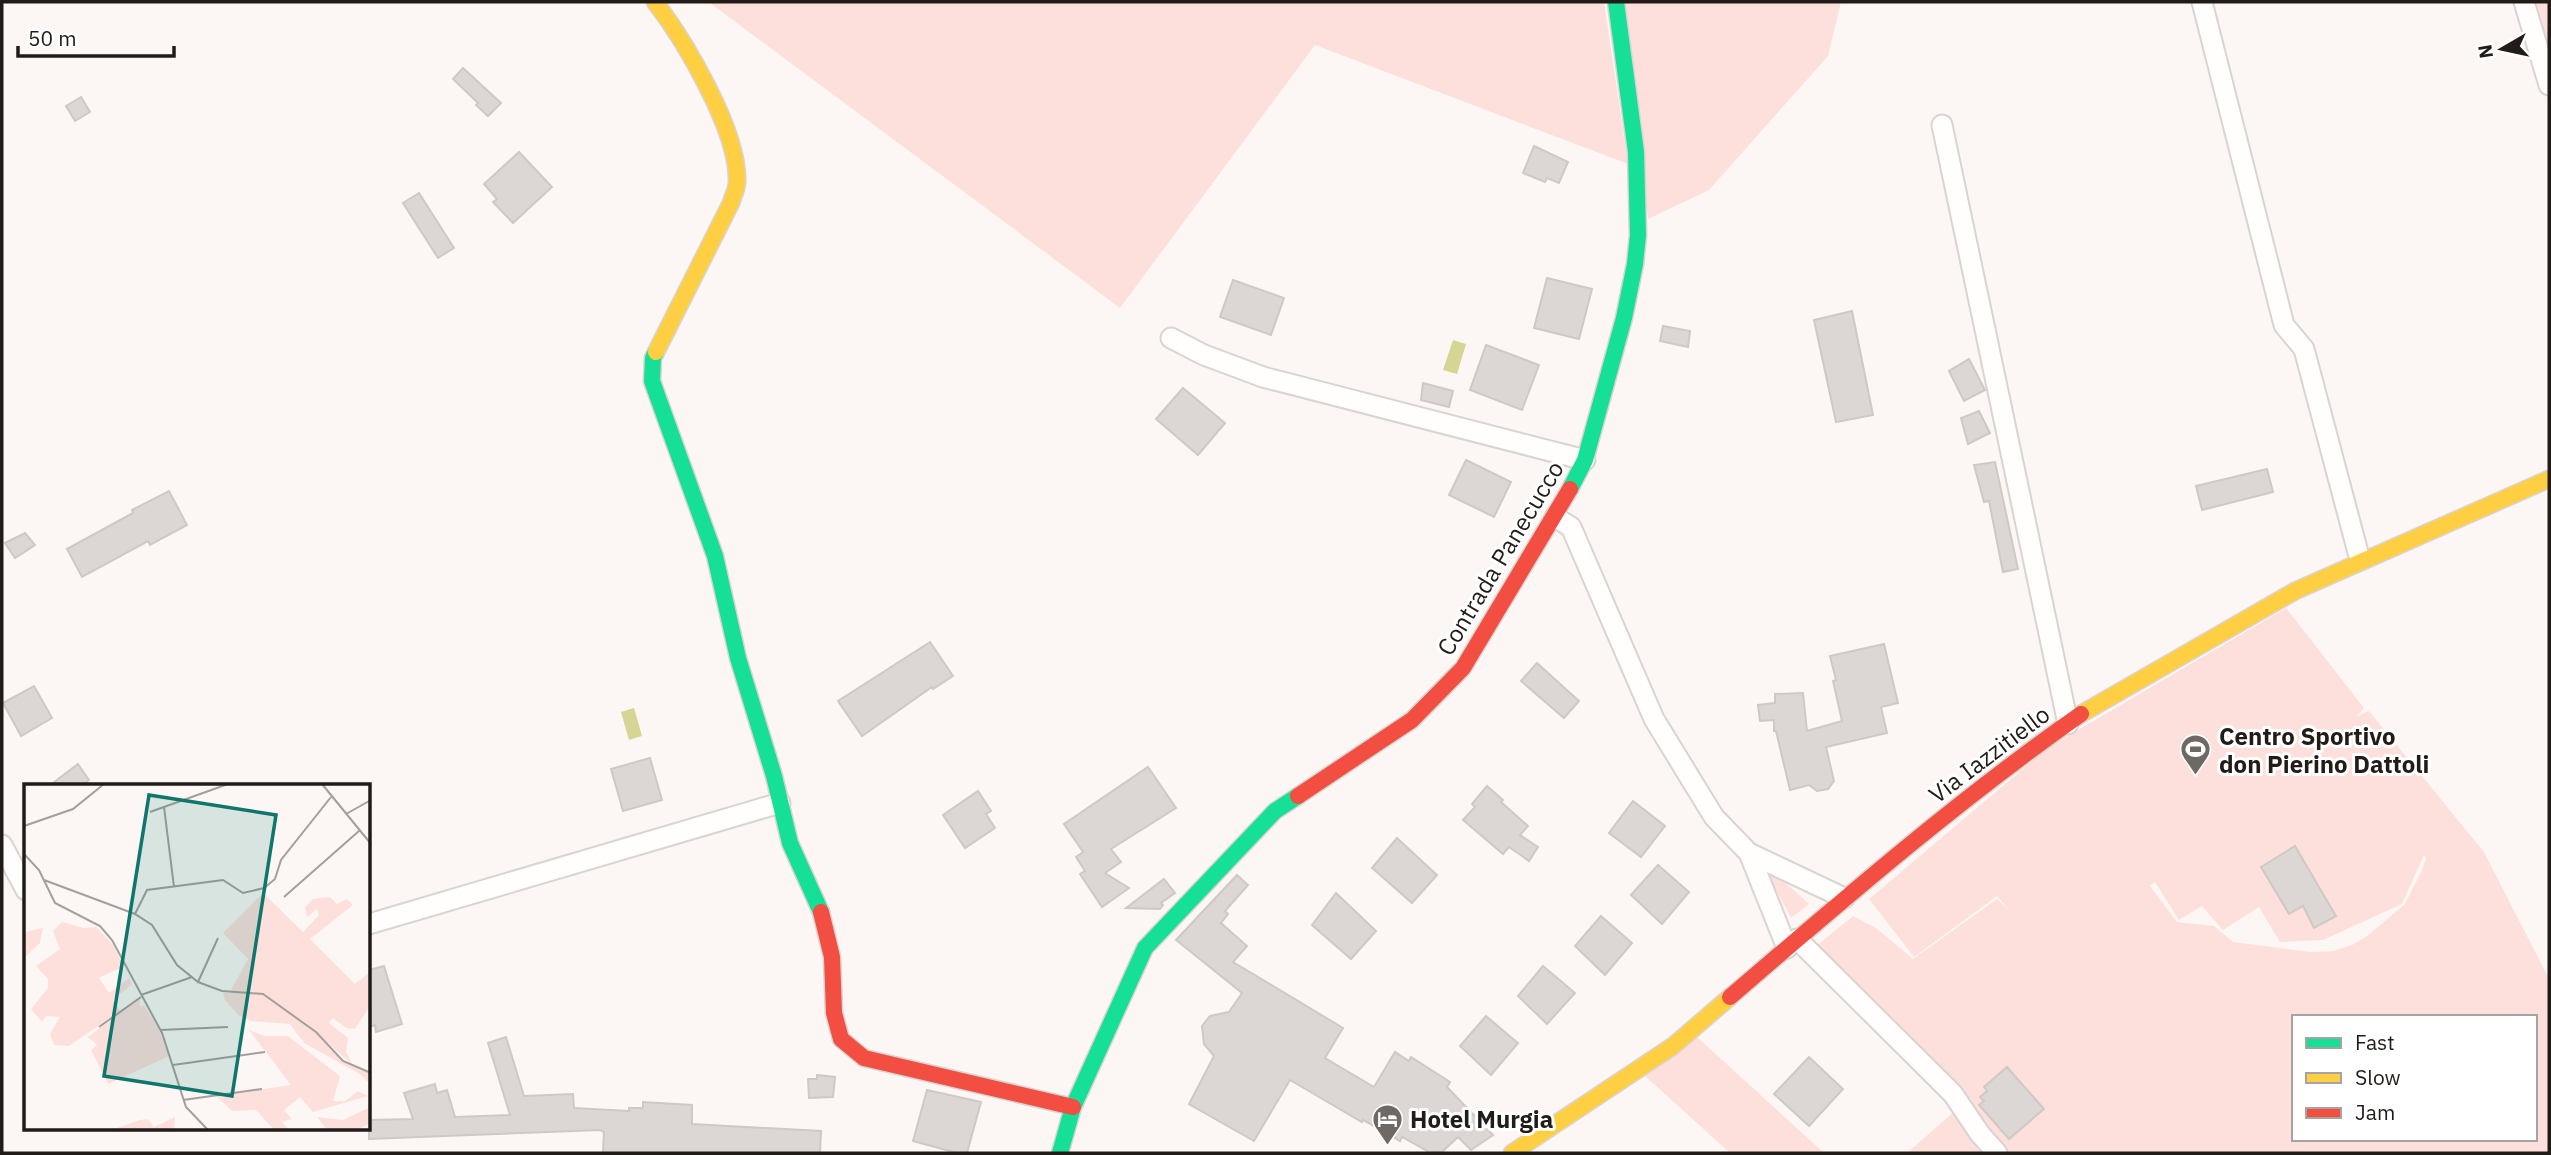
<svg xmlns="http://www.w3.org/2000/svg" width="2551" height="1155" font-family="'IBM Plex Sans',sans-serif">
<rect width="100%" height="100%" fill="#fcf7f4"/>
<g fill="#fde0dc" fill-rule="evenodd">
<polygon points="711,2 1604,2 1628,164 1315,45 1120,308 710,3"/>
<polygon points="1625,2 1841,2 1828,56 1709,190 1648,219"/>
<polygon points="2536,2 2549,2 2549,47"/>
<path d="M2286,608L2364,708L2357,716L2369,711L2484,852L2549,979V1153H2003L1815,947L1853,916L1876,928L1913,959L1997,899L2008,909L1997,896L1914,957L1869,899L2049,747ZM2424,855L2426,858L2422,870L2405,904L2367,936L2352,945L2333,951L2311,952L2233,942L2214,926L2177,922L2150,886L2155,882L2179,920L2202,906L2223,930L2259,907L2280,942L2323,940L2402,904ZM2294,1017H2535V1139H2294Z"/>
<polygon points="1774,872 1809,904 1791,918 1769,876"/>
<polygon points="1696,1036 1824,1153 1730,1153 1645,1076"/>
<polygon points="1955,1111 1984,1153 1907,1153"/>
</g>
<g fill="#d6d593">
<polygon points="1453,340 1466,344 1457,374 1443,370"/>
<polygon points="634,708 642,736 629,740 621,712"/>
</g>
<g fill="#dcd6d4" stroke="#cfc9c6" stroke-width="2">
<polygon points="463,68 501,103 488,116 476,105 478,103 453,79"/>
<polygon points="81,97 90,112 75,121 66,106"/>
<polygon points="1534,146 1568,162 1559,183 1547,178 1545,182 1523,173"/>
<polygon points="519,152 552,187 513,223 493,202 497,199 484,184"/>
<polygon points="419,193 454,248 438,258 403,203"/>
<polygon points="1547,278 1592,289 1579,339 1534,328"/>
<polygon points="1233,280 1284,298 1271,335 1220,317"/>
<polygon points="1852,311 1873,415 1836,422 1814,320"/>
<polygon points="1663,326 1690,331 1688,347 1660,341"/>
<polygon points="1486,345 1539,365 1522,410 1470,390"/>
<polygon points="1969,359 1985,390 1964,401 1949,371"/>
<polygon points="1423,383 1453,391 1449,407 1421,400"/>
<polygon points="1183,388 1225,423 1198,455 1156,419"/>
<polygon points="1979,411 1990,433 1968,444 1961,418"/>
<polygon points="1466,460 1511,482 1494,517 1449,495"/>
<polygon points="1995,462 2018,569 2003,572 1989,501 1984,502 1974,465"/>
<polygon points="2267,469 2273,492 2202,510 2196,486"/>
<polygon points="169,491 187,525 150,545 148,541 82,577 67,549 133,513 132,510"/>
<polygon points="25,533 35,545 15,558 5,543"/>
<polygon points="930,642 953,676 933,689 932,687 862,736 838,701"/>
<polygon points="1884,644 1898,703 1881,707 1887,733 1826,747 1834,781 1828,789 1817,791 1809,785 1790,790 1776,731 1774,731 1774,720 1760,721 1758,705 1775,703 1775,694 1803,693 1807,731 1842,721 1833,681 1836,680 1830,656"/>
<polygon points="1537,663 1579,701 1564,718 1521,681"/>
<polygon points="34,686 52,718 21,736 3,703"/>
<polygon points="650,758 662,800 623,811 611,769"/>
<polygon points="78,764 89,780 81,786 49,786"/>
<polygon points="1148,767 1176,808 1111,849 1121,862 1105,873 1129,888 1102,907 1080,874 1085,871 1076,857 1083,852 1064,824"/>
<polygon points="1487,786 1503,800 1501,802 1528,826 1520,835 1538,847 1529,861 1509,847 1503,854 1463,820 1475,807 1472,804"/>
<polygon points="978,791 991,811 986,814 995,828 965,848 943,815"/>
<polygon points="1633,801 1665,826 1641,857 1609,833"/>
<polygon points="1397,838 1437,875 1412,903 1372,868"/>
<polygon points="2295,846 2336,916 2314,928 2303,906 2289,914 2261,867"/>
<polygon points="1658,865 1689,892 1662,924 1631,895"/>
<polygon points="1237,875 1248,885 1225,911 1228,914 1221,923 1247,946 1233,962 1343,1028 1325,1058 1374,1087 1395,1052 1409,1061 1411,1057 1450,1082 1447,1087 1493,1135 1471,1150 1458,1137 1442,1152 1429,1152 1402,1137 1400,1141 1363,1120 1362,1122 1290,1080 1254,1141 1189,1104 1214,1056 1204,1044 1202,1026 1210,1016 1229,1012 1242,993 1176,940"/>
<polygon points="1164,879 1175,893 1161,903 1163,905 1160,909 1126,908"/>
<polygon points="1336,893 1376,931 1351,959 1312,925"/>
<polygon points="1601,916 1632,943 1605,975 1575,946"/>
<polygon points="384,966 402,1024 376,1032 375,1025 369,1027 369,970"/>
<polygon points="1543,966 1575,993 1547,1024 1518,996"/>
<polygon points="1486,1016 1518,1043 1491,1075 1460,1046"/>
<polygon points="506,1037 524,1096 573,1094 574,1108 629,1111 629,1108 643,1108 643,1102 692,1105 692,1124 821,1131 820,1153 603,1153 604,1132 600,1130 369,1139 369,1120 413,1119 404,1093 435,1084 437,1093 447,1090 455,1117 510,1115 488,1043"/>
<polygon points="1809,1057 1843,1089 1809,1126 1774,1094"/>
<polygon points="2007,1067 2044,1109 2009,1139 1979,1105 1984,1101 1980,1097 1987,1091 1984,1087"/>
<polygon points="817,1075 835,1077 833,1097 809,1098 808,1079 817,1079"/>
<polygon points="927,1090 981,1102 967,1153 957,1153 913,1141"/>
</g>
<g fill="none" stroke-linecap="round" stroke-linejoin="round">
<defs>
<g id="street">
<polyline points="2202,2 2284,325 2304,349 2360,560"/>
<polyline points="2524,2 2549,85"/>
<polyline points="1942,125 2068,724"/>
<polyline points="1171,338 1204,355 1263,377 1585,460"/>
<polyline points="1555,517 1571,527 1654,719 1714,817 1749,853 1844,898"/>
<polyline points="2,845 26,890"/>
<polyline points="1749,853 1787,948"/>
<polyline points="369,924 780,803"/>
<polyline points="1797,939 1953,1094 1980,1134 1997,1153"/>
</g>
<g id="fast">
<polyline points="656,352 653,358 652,381 715,556 738,658 774,776 790,843 821,912"/>
<polyline points="1570,489 1585,460 1624,318 1635,264 1638,235 1636,152 1616,2"/>
<polyline points="1060,1153 1073,1107 1145,948 1275,811 1298,796"/>
</g>
<g id="slow">
<path d="M655,2C685,41 739,132 737,182C737,189 733,196 731,203L656,352"/>
<polyline points="2081,714 2295,591 2549,479"/>
<polyline points="1512,1153 1673,1046 1730,997"/>
</g>
<g id="jam">
<polyline points="1298,796 1412,720 1463,668 1570,489"/>
<polyline points="821,912 832,957 834,1013 841,1039 864,1058 1073,1107"/>
<path d="M1730,997C1844,899 1957,801 2081,714"/>
</g>
</defs>
<use href="#street" stroke="#d9d4d1" stroke-width="23"/>
<use href="#fast" stroke="#d9d4d1" stroke-width="19"/>
<use href="#slow" stroke="#d9d4d1" stroke-width="19"/>
<use href="#jam" stroke="#d9d4d1" stroke-width="19"/>
<use href="#street" stroke="#fffefd" stroke-width="19"/>
<use href="#fast" stroke="#16e098" stroke-width="16"/>
<use href="#slow" stroke="#ffcf43" stroke-width="16"/>
<use href="#jam" stroke="#f24e42" stroke-width="16"/>
</g>
<defs>
<symbol id="stadium-pin" viewBox="-11 -11 22 30"><path d="M0 17L-7.5 6A9.5 9.5 0 1 1 7.5 6Z" fill="#6e6965" stroke="#fff"/><path d="M0-5a6.5 5 0 1 0 0 10a6.5 5 0 1 0 0-10ZM-3.5-1.8h7v3.6h-7Z" fill="#fff"/></symbol>
<symbol id="hotel-pin" viewBox="-11 -11 22 30"><path d="M0 17L-7.5 6A9.5 9.5 0 1 1 7.5 6Z" fill="#6e6965" stroke="#fff"/><path d="M-6-4.5h1.5V1H6V5H4.5V3h-9V5H-6ZM-4 0a1.8 1.8 0 1 1 3.6 0ZM.5 0V-2.5h3Q6-2.5 6 0Z" fill="#fff"/></symbol>
</defs>
<g fill-rule="evenodd">
<use href="#stadium-pin" x="2178" y="732" width="35" height="47"/>
<use href="#hotel-pin" x="1370" y="1102" width="35" height="47"/>
</g>
<g text-anchor="middle" dominant-baseline="central" stroke-width="6" stroke-linejoin="round" paint-order="stroke">
<g font-size="24" fill="#211c18" stroke="#fff">
<text transform="translate(1500 558) rotate(-59)">Contrada Panecucco</text>
<text transform="translate(1989 754) rotate(-37)">Via Iazzitiello</text>
</g>
<g font-size="24" font-weight="bold" fill="#211c18" stroke="#fff" text-anchor="start">
<text x="2219" y="736">Centro Sportivo<tspan x="2219" dy="28">don Pierino Dattoli</tspan></text>
<text x="1410" y="1119">Hotel Murgia</text>
</g>
</g>
<g transform="translate(24 784)">
<rect width="346" height="346" fill="#fcf7f4"/>
<path d="M239,109L279,148L295,131L293,125L283,133L281,123L289,115L306,113L313,120L323,115L329,121L286,155L331,200L346,188V222L331,245L322,244L309,234L305,239L324,254L322,268L328,280L292,249L319,277L346,290V300L336,290L280,259L266,240L227,237L214,231L201,216L199,209H237L206,208L224,175L199,149ZM38,138L60,144L72,143L89,161L100,182L75,194L85,209L105,194L108,200L89,216L96,227L45,262L30,261L26,250L36,233L22,232L18,238L7,225L24,204V195L12,182L36,165L29,147ZM19,144L16,159L0,174V148ZM116,214V223L120,221L134,244L145,272L84,300L67,266L73,261L64,253ZM225,246L241,252H264L316,292L309,317H321L334,307L344,312L289,328L276,313L260,326L268,335L258,338L265,346H250L232,326L208,327L192,312L267,301ZM346,323V339L333,346H303L293,333L319,336ZM151,333L150,346H87L116,336L124,335L130,343Z" fill="#fde0dc"/>
<path fill="none" stroke="#a49f9c" stroke-width="2" d="M298,0L347,60M140,23L150,103M126,28L204,0M322,30L347,16M0,42L49,25L80,0M0,70L15,86L31,119L76,142L88,156L138,249L162,323L184,346M20,96L111,130L128,141L153,181L174,198L198,207L239,210L292,248L319,277L347,289M260,113L335,47M111,130L123,106L199,96L219,109L240,104L251,95L257,76L307,13M174,198L194,154M117,211L168,193M75,243L117,213M136,246L204,243M149,281L241,268M159,316L238,305"/>
<path fill="#0f766e" fill-opacity="0.15" stroke="#0f766e" stroke-width="3.5" d="M125,11L252,31L208,312L80,292Z"/>
<rect width="346" height="346" fill="none" stroke="#211c18" stroke-width="3.5"/>
</g>
<rect width="2551" height="1155" fill="none" stroke="#211c18" stroke-width="7"/>
<rect x="2292" y="1015" width="245" height="126" fill="#ffffff" stroke="#a6a4a3" stroke-width="2"/>
<rect x="2306" y="1038" width="35" height="10" fill="#16e098" stroke="#a6a4a3" stroke-width="2"/>
<text x="2355" y="1050" font-size="21" fill="#211c18">Fast</text>
<rect x="2306" y="1073" width="35" height="10" fill="#ffcf43" stroke="#a6a4a3" stroke-width="2"/>
<text x="2355" y="1085" font-size="21" fill="#211c18">Slow</text>
<rect x="2306" y="1108" width="35" height="10" fill="#f24e42" stroke="#a6a4a3" stroke-width="2"/>
<text x="2355" y="1120" font-size="21" fill="#211c18">Jam</text>
<g transform="translate(2502 49) rotate(261)" stroke="#ffffff" stroke-width="5" paint-order="stroke">
<path d="M0-5L12 26L0 18L-12 26Z" fill="#211c18"/>
<text y="-10" font-size="19" font-weight="bold" text-anchor="middle" fill="#211c18">N</text>
</g>
<path d="M18 46v10h156v-10" fill="none" stroke="#211c18" stroke-width="3.5"/>
<text x="28" y="46" font-size="21" fill="#211c18" stroke="#ffffff" stroke-width="5" paint-order="stroke">50 m</text>
</svg>
